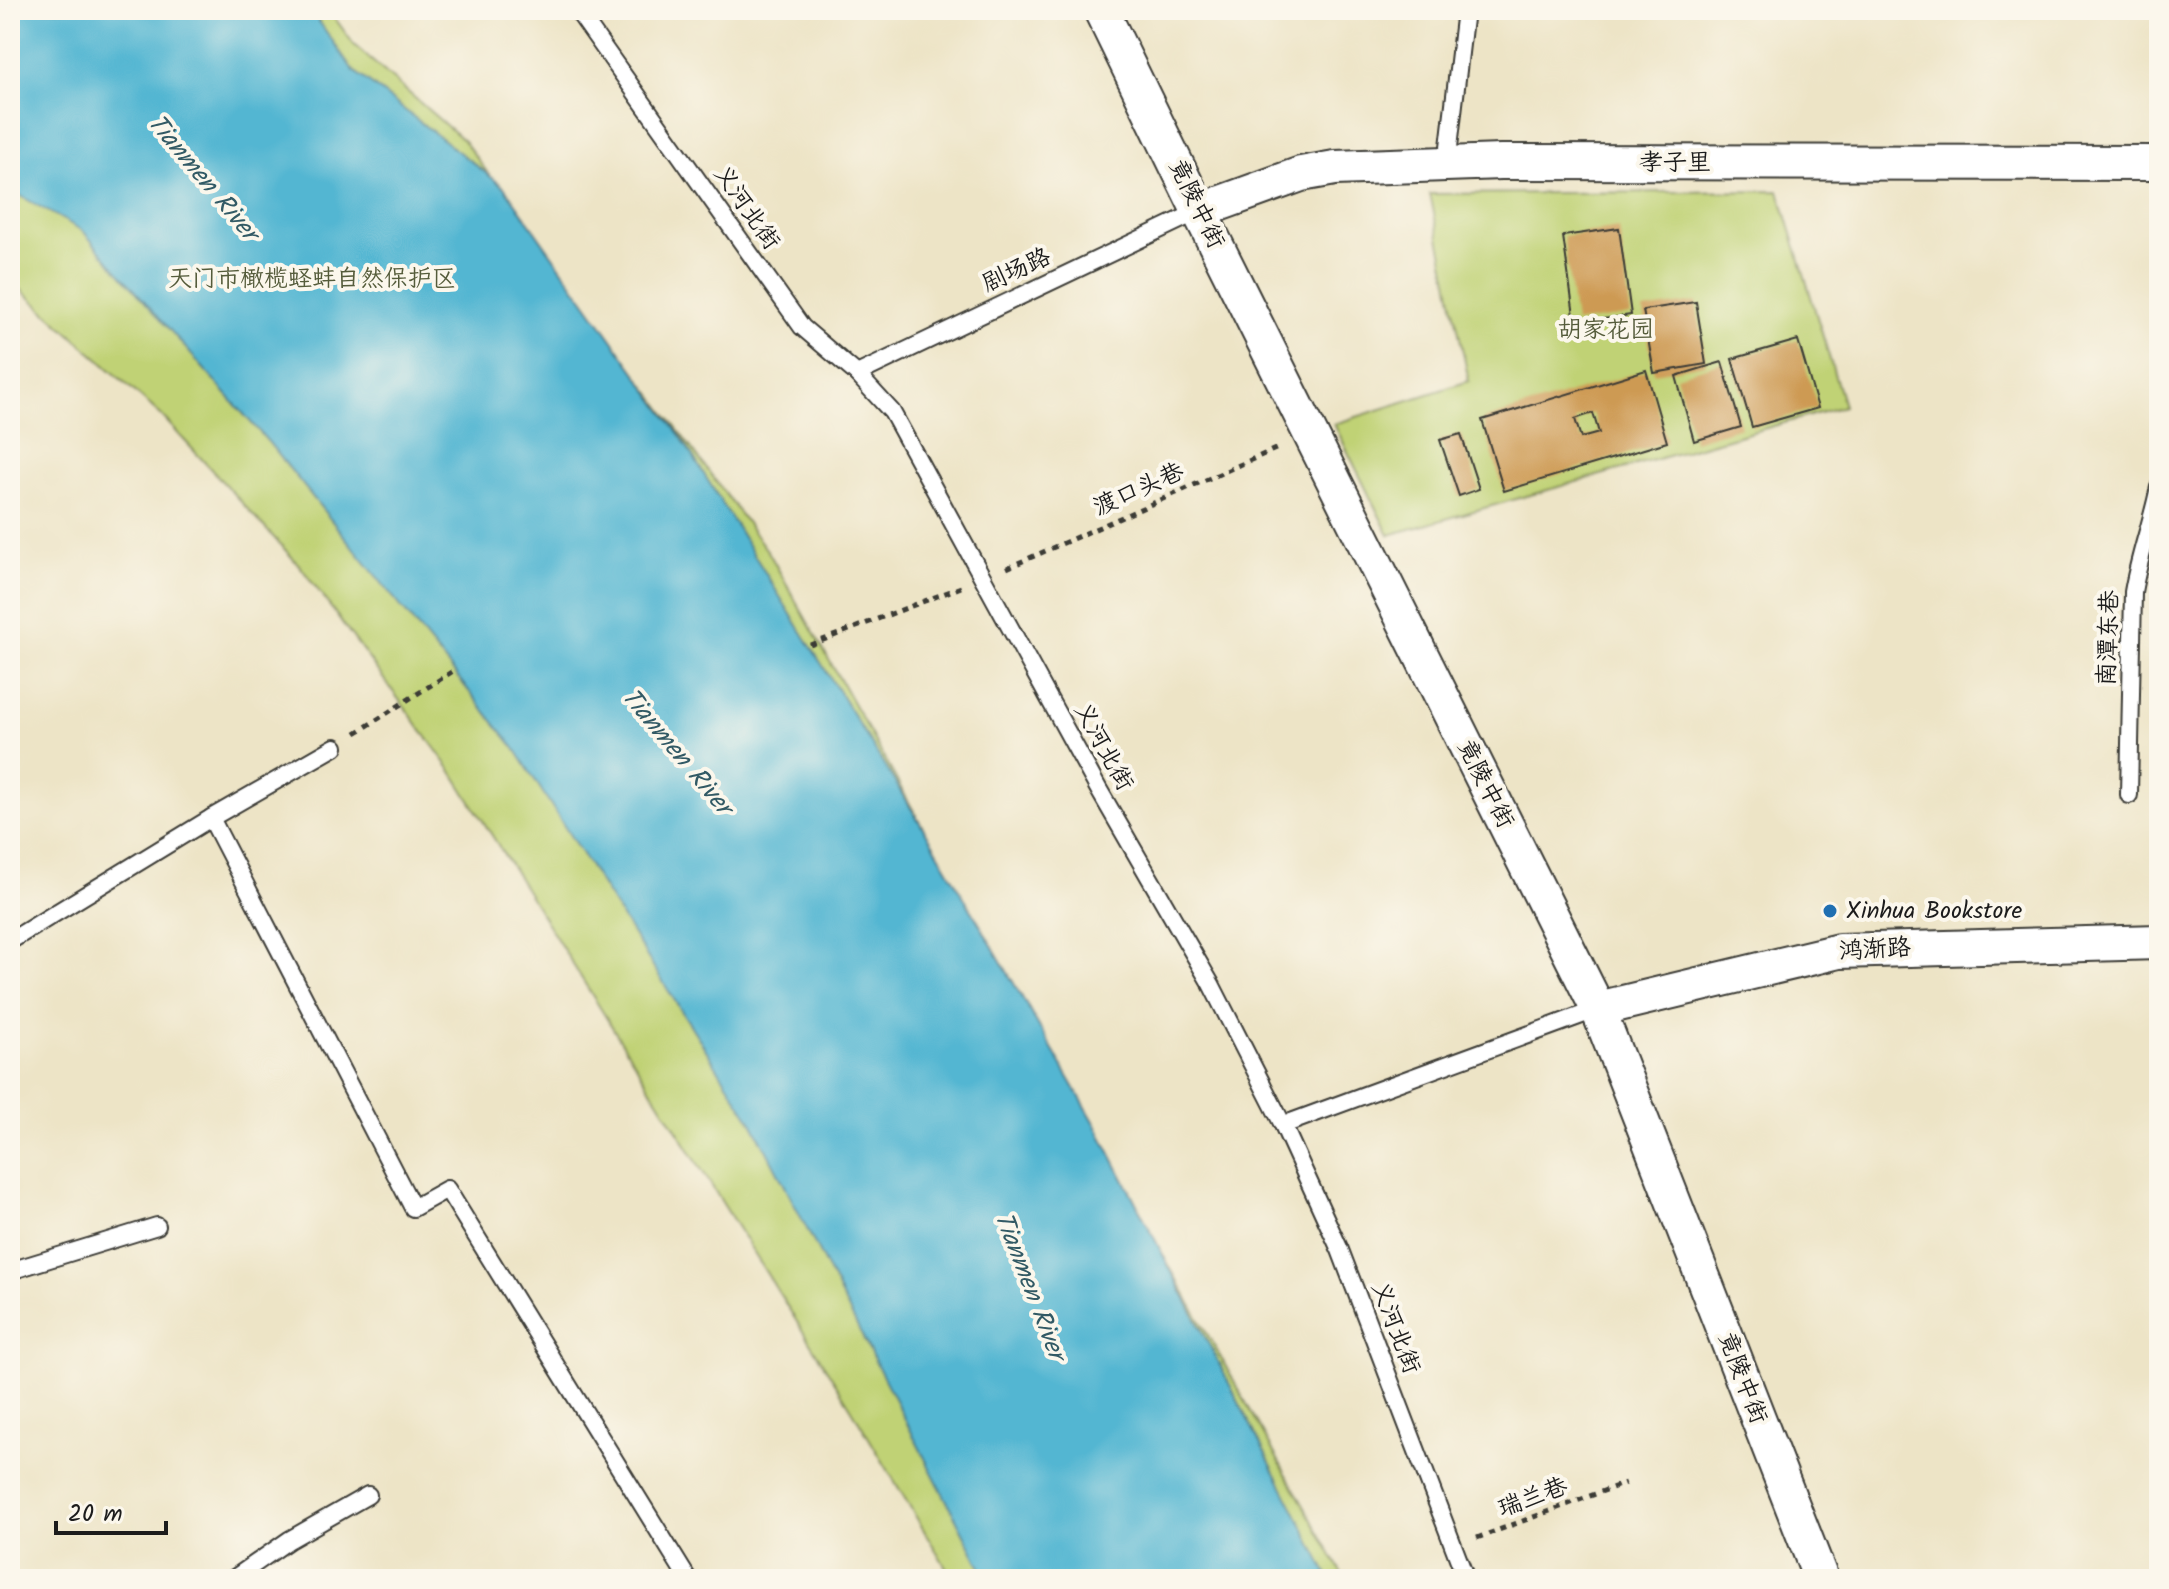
<svg xmlns="http://www.w3.org/2000/svg" width="2169" height="1589" font-family="Kalam,'LXGW WenKai TC',sans-serif">
<rect width="100%" height="100%" fill="#fbf7ec"/>
<filter id="ink" filterUnits="userSpaceOnUse"><feTurbulence type="fractalNoise" baseFrequency=".0125" numOctaves="2"/><feDisplacementMap in="SourceGraphic" scale="16" xChannelSelector="R" yChannelSelector="G"/><feConvolveMatrix kernelMatrix="1 2 1 2 8 2 1 2 1" color-interpolation-filters="sRGB"/></filter>
<filter id="wash" filterUnits="userSpaceOnUse"><feTurbulence type="fractalNoise" baseFrequency=".006" numOctaves="4" result="noise"/><feDisplacementMap in="SourceGraphic" scale="32" xChannelSelector="R" yChannelSelector="G"/><feGaussianBlur stdDeviation="1.8" result="paint"/><feColorMatrix in="noise" values="0 0 0 0 0 0 0 0 0 0 0 0 0 0 0 0 0 1.4 0 .05"/><feComposite in="paint" operator="in"/></filter>
<g filter="url(#wash)">
<rect width="100%" height="100%" fill="#ede4c6"/>
<g fill="#c0d275" stroke="#6e7748" stroke-width="2">
<polygon points="10,10 329,10 355,46 464,141 769,553 1345,1579 953,1579 851,1408 451,770 300,566 162,416 10,280"/>
<polygon points="1779,191 1844,406 1389,535 1334,424 1469,381 1430,194"/>
</g>
<polygon fill="#53b6d2" stroke="#386977" stroke-width="2" points="10,10 311,10 353,70 504,187 681,437 932,842 1095,1123 1330,1579 987,1579 753,1124 514,747 269,443 83,231 10,190"/>
<g id="blocks">
<g fill="#cd9a53" fill-rule="evenodd">
<polygon points="1619,228 1631,315 1575,323 1563,236"/>
<polygon points="1696,302 1706,364 1654,373 1643,310"/>
<polygon points="1798,340 1818,408 1752,427 1732,359"/>
<polygon points="1722,362 1741,427 1694,441 1676,376"/>
<path d="M1646,370L1667,442L1504,491L1482,420ZM1593,413L1599,433L1581,438L1575,419Z"/>
<polygon points="1461,434 1479,489 1459,496 1440,440"/>
</g>
</g>
</g>
<g filter="url(#ink)">
<use href="#blocks" fill-opacity="0" stroke="#3b3a36" stroke-width="2"/>
<g fill="none" stroke-linecap="round" stroke-linejoin="round">
<defs>
<g id="lane">
<polyline points="577,10 802,327 857,374 892,412 1099,790 1211,984 1283,1125 1340,1250 1466,1579"/>
<polyline points="1447,164 1465,10"/>
<polyline points="857,374 1199,211"/>
<path d="M2129,795L2133,592C2139,556 2152,522 2159,487"/>
<polyline points="211,818 413,1208 447,1189 688,1579"/>
<polyline points="10,941 211,818 335,747"/>
<polyline points="1283,1125 1598,1009"/>
<polyline points="10,1271 157,1226"/>
<polyline points="233,1579 289,1540 368,1495"/>
</g>
<g id="street">
<polyline points="1101,10 1199,211 1598,1009 1821,1579"/>
<polyline points="1199,211 1301,174 1335,168 1501,162 2159,163"/>
<polyline points="1598,1009 1839,951 2159,942"/>
</g>
</defs>
<use href="#lane" stroke="#3b3a36" stroke-width="20"/>
<use href="#street" stroke="#3b3a36" stroke-width="38"/>
<g stroke="#3b3a36" stroke-width="5" stroke-dasharray="6 6" stroke-linecap="butt">
<polyline points="1007,568 1280,447"/>
<polyline points="810,645 961,587"/>
<polyline points="356,733 453,671"/>
<polyline points="1477,1538 1625,1483"/>
</g>
<use href="#lane" stroke="#fff" stroke-width="16"/>
<use href="#street" stroke="#fff" stroke-width="34"/>
</g>
</g>
<circle fill="#1f6fb2" stroke="#fbf7ec" stroke-width="3" cx="1830" cy="911" r="8"/>
<g text-anchor="middle" dominant-baseline="central" stroke-width="8" stroke-linejoin="round" paint-order="stroke">
<g font-size="24" fill="#1c1c1c" stroke="#fbf7ec">
<text x="1675" y="163">孝子里</text>
<text transform="translate(1196 204) rotate(64)">竟陵中街</text>
<text transform="translate(746 208) rotate(55)">义河北街</text>
<text transform="translate(1017 271) rotate(-25)">剧场路</text>
<text transform="translate(1139 490) rotate(-24)">渡口头巷</text>
<text transform="translate(2109 638) rotate(-88)">南潭东巷</text>
<text transform="translate(1103 747) rotate(61)">义河北街</text>
<text transform="translate(1485 784) rotate(63)">竟陵中街</text>
<text transform="translate(1875 950) rotate(-3)">鸿渐路</text>
<text transform="translate(1395 1328) rotate(69)">义河北街</text>
<text transform="translate(1742 1378) rotate(69)">竟陵中街</text>
<text transform="translate(1533 1498) rotate(-20)">瑞兰巷</text>
</g>
<g font-size="24" fill="#555c3b" stroke="#fbf7ec">
<text x="312" y="279">天门市橄榄蛏蚌自然保护区</text>
<text x="1606" y="330">胡家花园</text>
</g>
<g font-size="24" fill="#1c1c1c" stroke="#fbf7ec" text-anchor="start">
<text x="1846" y="911">Xinhua Bookstore</text>
</g>
<g font-size="26" font-style="italic" fill="#325a65" stroke="#fbf7ec">
<text transform="translate(202 178) rotate(50)">Tianmen River</text>
<text transform="translate(676 752) rotate(50)">Tianmen River</text>
<text transform="translate(1029 1286) rotate(69)">Tianmen River</text>
</g>
</g>
<rect width="2169" height="1589" fill="none" stroke="#fbf7ec" stroke-width="40"/>
<path d="M56 1521v12h110v-12" fill="none" stroke="#1c1c1c" stroke-width="4"/>
<text x="68" y="1521" font-size="24" fill="#1c1c1c" stroke="#fbf7ec" stroke-width="6" paint-order="stroke">20 m</text>
</svg>
